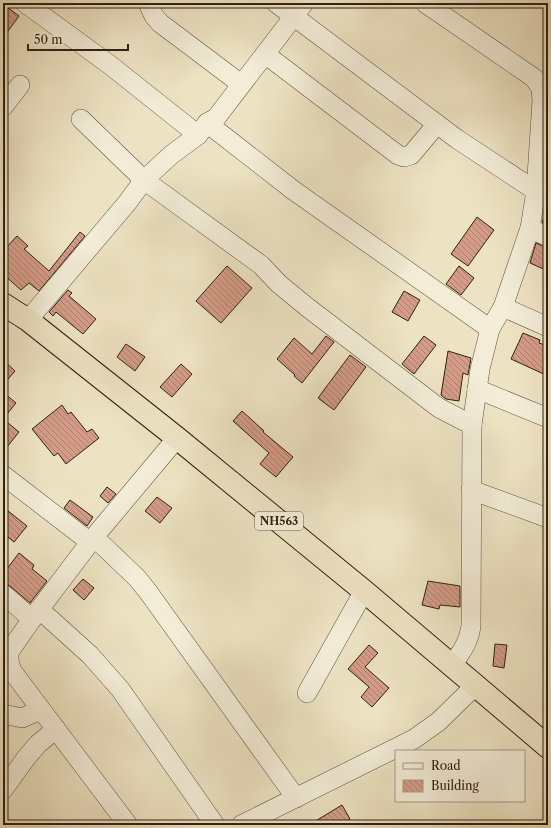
<svg xmlns="http://www.w3.org/2000/svg" width="551" height="828" font-family="'Libre Caslon Text',serif">
<defs>
<pattern id="building-back-hatch" width="6" height="6" patternUnits="userSpaceOnUse"><rect width="6" height="6" fill="#d59c87"/><path d="M-1 5l2 2M0 0l6 6M5-1l2 2" fill="none" stroke="#ad7f6d"/></pattern>
</defs>
<rect width="100%" height="100%" fill="#ede3c3"/>
<filter id="stains"><feTurbulence type="fractalNoise" baseFrequency=".005" numOctaves="4"/><feColorMatrix values="0 0 0 0 .2 0 0 0 0 .09 0 0 0 0 .02 0 0 0 .5 -.17"/></filter>
<radialGradient id="worn" r=".72"><stop offset=".6" stop-color="#630" stop-opacity="0"/><stop offset="1" stop-color="#630" stop-opacity=".3"/></radialGradient>
<g fill="url(#building-back-hatch)" stroke="#2e2113">
<polygon points="3,4 19,16 3,38"/>
<polygon points="548,209 548,225 542,222"/>
<polygon points="477,217 494,230 468,266 451,254"/>
<polygon points="80,232 85,236 39,291 29,283 21,290 3,274 3,251 17,236 28,246 24,249 49,271"/>
<polygon points="536,243 548,248 548,271 530,263"/>
<polygon points="227,266 252,288 221,323 196,301"/>
<polygon points="459,266 474,278 461,295 446,284"/>
<polygon points="68,290 72,293 69,296 96,319 83,334 56,312 53,316 49,312"/>
<polygon points="404,291 420,300 408,321 392,312"/>
<polygon points="523,333 540,340 539,343 548,346 548,376 511,359"/>
<polygon points="326,336 334,342 302,383 294,376 295,375 277,359 294,338 312,354"/>
<polygon points="424,336 436,345 414,374 402,364"/>
<polygon points="126,344 145,357 135,371 117,357"/>
<polygon points="448,351 471,358 468,375 463,373 459,401 446,399 441,395"/>
<polygon points="350,355 366,367 334,410 318,398"/>
<polygon points="3,360 15,371 3,385"/>
<polygon points="181,364 192,374 172,397 160,387"/>
<polygon points="3,392 16,403 3,419 19,432 3,452"/>
<polygon points="62,405 68,414 71,412 87,432 92,429 99,438 66,464 58,453 54,456 32,429"/>
<polygon points="242,411 264,431 263,432 293,457 276,477 260,464 269,453 233,421"/>
<polygon points="107,487 116,494 108,503 100,496"/>
<polygon points="157,497 172,508 160,523 145,511"/>
<polygon points="70,500 93,517 87,526 64,508"/>
<polygon points="3,507 27,526 14,542 3,533"/>
<polygon points="19,553 34,565 32,569 47,581 30,603 10,586 3,583 3,574"/>
<polygon points="83,579 94,588 84,600 73,590"/>
<polygon points="428,581 460,586 460,607 440,605 439,609 422,605"/>
<polygon points="495,644 507,645 504,668 493,666"/>
<polygon points="369,645 378,653 365,667 389,688 372,707 361,697 369,687 348,669"/>
<polygon points="342,805 350,819 339,825 309,825"/>
</g>
<g fill="none" stroke-linecap="round" stroke-linejoin="round">
<defs>
<g id="minor">
<polyline points="25,3 110,65 198,135"/>
<polyline points="148,3 154,16 160,23 241,84"/>
<polyline points="276,3 457,139 536,191"/>
<path d="M425,3L534,78L541,88L542,101L536,191L530,228L503,307L490,329L480,369L472,425L471,626C469,642 461,653 452,665"/>
<polyline points="265,54 398,155 404,157 411,155 437,124"/>
<polyline points="3,107 20,85"/>
<polyline points="81,119 144,180 261,265 279,284 307,307 439,408 472,425"/>
<polyline points="207,123 293,190 490,329"/>
<polyline points="530,228 548,237"/>
<polyline points="503,307 548,327"/>
<polyline points="28,320 127,203 144,180 171,155 198,135 207,123 216,118 304,3"/>
<polyline points="477,389 548,418"/>
<polyline points="3,475 90,542"/>
<polyline points="471,490 548,518"/>
<polyline points="94,537 137,578 149,593 296,798"/>
<polyline points="3,594 32,619"/>
<polyline points="39,609 90,655 120,689 215,825"/>
<polyline points="307,693 364,591"/>
<polyline points="3,714 22,718 40,710"/>
<polyline points="3,790 26,758 38,744 56,729"/>
<polyline points="128,825 12,671 9,661 9,652 32,619 94,537 177,438"/>
<polyline points="241,825 414,739 438,722 476,685"/>
</g>
<polyline id="highway" points="3,304 28,320 177,438 364,591 548,747"/>
</defs>
<use href="#minor" stroke="#5e523f" stroke-width="20"/>
<use href="#highway" stroke="#2e2113" stroke-width="24"/>
<use href="#minor" stroke="#f3edd8" stroke-width="19"/>
<use href="#highway" stroke="#ede3c3" stroke-width="22"/>
</g>
<g text-anchor="middle" dominant-baseline="central" stroke-width="4" stroke-linejoin="round" paint-order="stroke">
<rect fill="#f3edd8" stroke="#695e4e" stroke-width="1" x="255" y="512" width="48" height="18" rx="3"/>
<g font-size="11" font-weight="bold" fill="#2e2113">
<text x="279" y="521">NH563</text>
</g>
</g>
<rect width="551" height="828" fill="none" stroke="#ede3c3" stroke-width="16"/>
<rect x="4" y="4" width="543" height="820" fill="none" stroke="#2e2113" stroke-width="2"/>
<rect x="8" y="8" width="535" height="812" fill="none" stroke="#2e2113"/>
<rect x="395" y="750" width="130" height="52" fill="#f3edd8" stroke="#a49b89"/>
<rect x="403" y="763" width="20" height="6" fill="#f3edd8" stroke="#a49b89"/>
<text x="431" y="770" font-size="12" fill="#2e2113">Road</text>
<rect x="403" y="780" width="20" height="12" fill="url(#building-back-hatch)" stroke="#a49b89"/>
<text x="431" y="790" font-size="12" fill="#2e2113">Building</text>
<path d="M28 44v6h100v-6" fill="none" stroke="#2e2113" stroke-width="2"/>
<text x="34" y="44" font-size="12" fill="#2e2113" stroke="#f3edd8" stroke-width="3" paint-order="stroke">50 m</text>
<rect width="100%" height="100%" filter="url(#stains)"/>
<rect width="100%" height="100%" fill="url(#worn)"/>
</svg>
